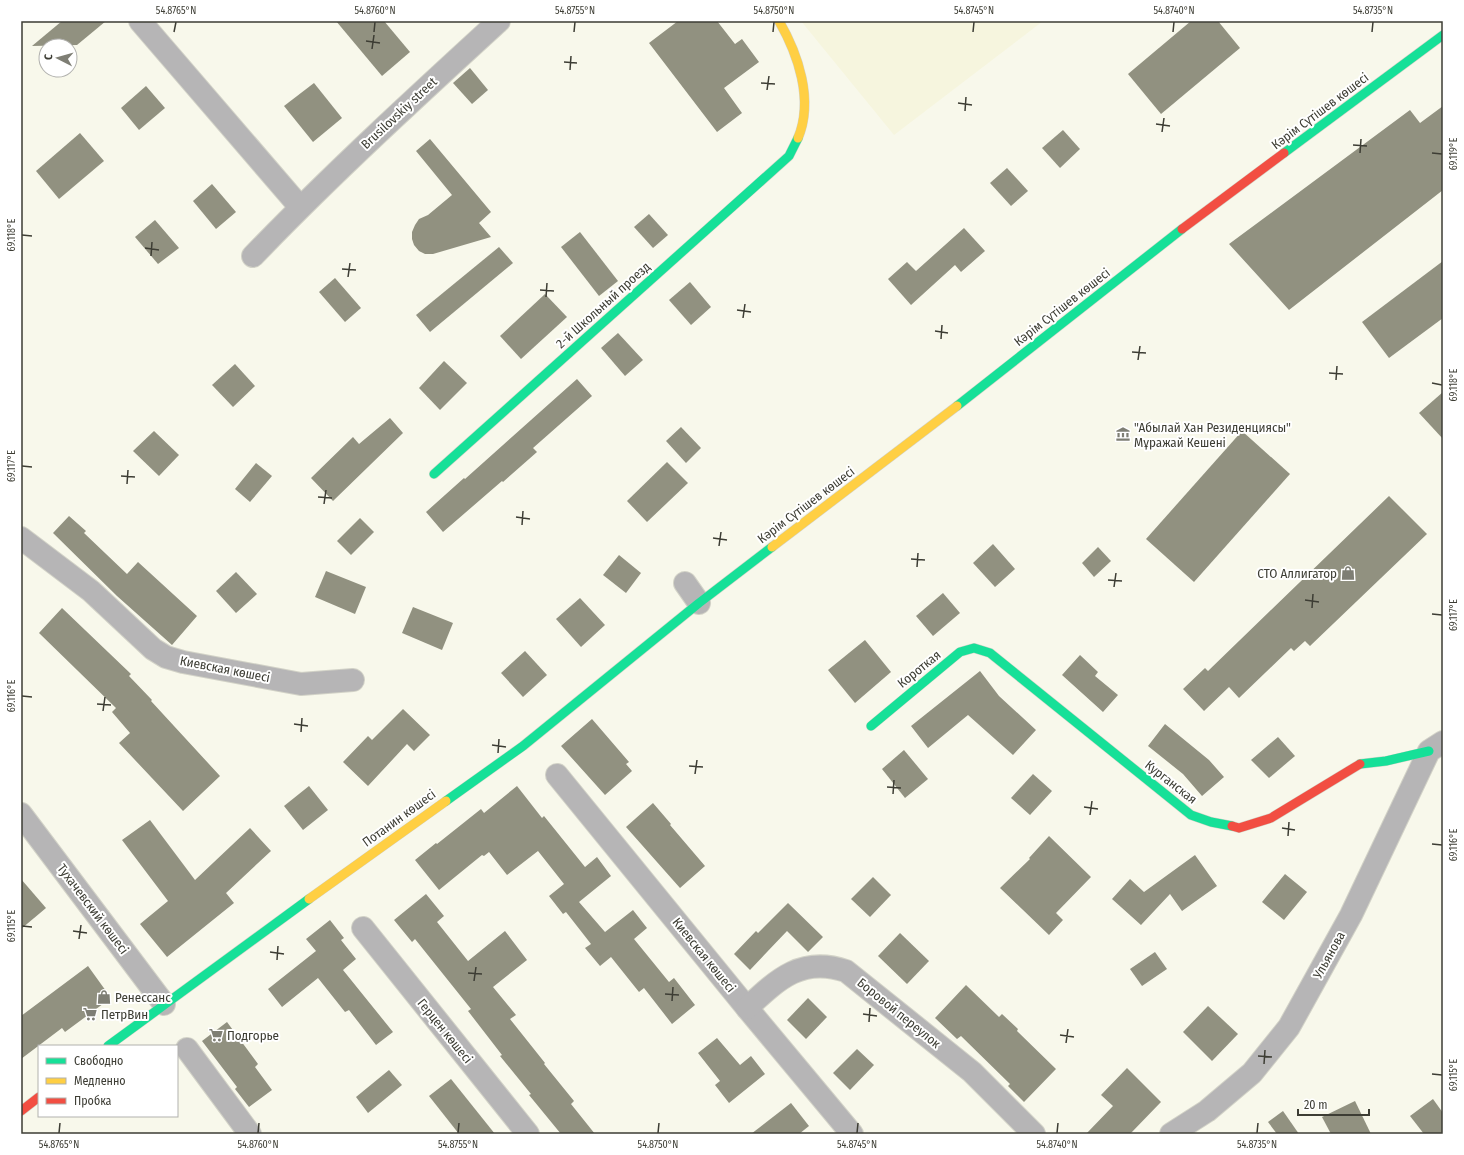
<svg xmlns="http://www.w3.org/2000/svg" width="1464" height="1155" font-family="'Fira Sans Condensed',sans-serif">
<rect width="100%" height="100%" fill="#f8f8eb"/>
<polygon fill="#f6f5de" points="801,21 1043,21 894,135"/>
<g fill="#919180">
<polygon points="62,21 106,21 77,45 32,46"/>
<polygon points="336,21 384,21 410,52 382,76"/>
<polygon points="678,21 717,21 735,44 742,39 759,62 724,88 742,113 717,132 649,43"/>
<polygon points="1191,21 1218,21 1240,48 1161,114 1128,74"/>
<polygon points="470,68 488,90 472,104 453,83"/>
<polygon points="314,83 342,118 313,142 284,106"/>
<polygon points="146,86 165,108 139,130 121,108"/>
<polygon points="1443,106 1443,190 1289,310 1229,244 1410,110 1420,123"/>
<polygon points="1063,130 1080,149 1060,168 1042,148"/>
<polygon points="80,133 104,161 59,199 36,171"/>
<polygon points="430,139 491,212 479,223 491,237 433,254 425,254 419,251 414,245 412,239 412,232 415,225 419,219 428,215 452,195 416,151"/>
<polygon points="1007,168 1028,191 1011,206 990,183"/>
<polygon points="212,184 236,212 216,229 193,201"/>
<polygon points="649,214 668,235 653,248 634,227"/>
<polygon points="155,220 179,248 158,264 135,237"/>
<polygon points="964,228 985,251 961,272 955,265 911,305 888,279 907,262 916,271"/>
<polygon points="580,232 618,281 599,296 561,247"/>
<polygon points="499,247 513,263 430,332 416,315"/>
<polygon points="1443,261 1443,318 1389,358 1362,322"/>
<polygon points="335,278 361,308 345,322 319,292"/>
<polygon points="690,282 711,307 691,325 669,300"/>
<polygon points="545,294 567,317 521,359 500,336"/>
<polygon points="618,333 643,360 625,376 601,348"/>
<polygon points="444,361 467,383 440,410 419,388"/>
<polygon points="235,364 255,386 233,407 212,385"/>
<polygon points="577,379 592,396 533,448 537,452 503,482 502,481 443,532 426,512 464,478 465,479"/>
<polygon points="1443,392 1443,439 1419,413"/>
<polygon points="390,418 403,433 333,501 311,478 353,437 359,444"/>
<polygon points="681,427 701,448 686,463 666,441"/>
<polygon points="154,431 179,455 159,476 133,451"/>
<polygon points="1242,431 1290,474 1194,582 1146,539"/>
<polygon points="667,462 688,483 647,522 627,501"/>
<polygon points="256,463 272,476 250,502 235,489"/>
<polygon points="1389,496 1427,534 1310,646 1305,641 1294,651 1291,648 1239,698 1229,687 1204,711 1183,689 1205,668 1208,671"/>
<polygon points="69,516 86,531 84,533 127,574 138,562 197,616 172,645 117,596 53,533"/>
<polygon points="360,518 374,532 351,555 337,541"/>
<polygon points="993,544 1015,569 995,587 973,563"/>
<polygon points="1098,547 1111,561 1094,577 1082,563"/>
<polygon points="619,555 641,573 626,593 603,575"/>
<polygon points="326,571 366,587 355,614 315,597"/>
<polygon points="236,572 257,594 236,613 216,591"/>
<polygon points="943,593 960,613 933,636 916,616"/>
<polygon points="580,598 605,625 581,647 556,619"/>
<polygon points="413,607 453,623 442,650 402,633"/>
<polygon points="62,608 131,674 129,676 152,700 151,701 220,776 183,811 119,743 130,733 112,712 116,708 39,633"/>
<polygon points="865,640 891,672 855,703 828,670"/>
<polygon points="525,651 547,675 523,697 501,673"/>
<polygon points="1080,655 1098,672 1095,676 1118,695 1103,712 1062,675"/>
<polygon points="980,671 999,696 1036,730 1013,755 968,715 928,748 911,726"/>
<polygon points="403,709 430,735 414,751 407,744 368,786 343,762 368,736 372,740"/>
<polygon points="592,719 629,762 626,764 632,771 605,795 561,746"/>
<polygon points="1165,724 1209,760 1224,777 1202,796 1183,774 1148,746"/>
<polygon points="1278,737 1295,756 1269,778 1251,760"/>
<polygon points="904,750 928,779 905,798 882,769"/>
<polygon points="1033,774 1052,791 1030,815 1011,798"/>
<polygon points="309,786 328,810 303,830 284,806"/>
<polygon points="517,786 542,818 544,816 585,867 597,857 611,876 579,902 605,932 633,910 647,928 634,939 669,982 674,978 695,1005 672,1024 644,988 639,992 611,957 600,966 585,948 591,944 566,912 563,914 549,896 564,884 538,851 507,875 489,852 484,856 482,855 439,890 415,860 436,843 437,844 481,809 484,813"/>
<polygon points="653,803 671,824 670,825 705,866 680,888 626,827"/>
<polygon points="150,820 195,880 250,828 271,851 226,893 234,903 167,957 140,924 168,901 122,840"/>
<polygon points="1049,836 1091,877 1056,913 1063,920 1049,935 1000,888 1030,859 1029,858"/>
<polygon points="1195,855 1217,886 1182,911 1170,894 1141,925 1112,899 1130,879 1144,892"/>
<polygon points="1285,874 1307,892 1284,920 1262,902"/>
<polygon points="873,877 891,895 870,917 851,899"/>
<polygon points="21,879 46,908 21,929"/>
<polygon points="426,894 444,916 437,922 468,961 505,931 527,960 493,987 516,1015 510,1019 545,1063 544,1064 574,1101 571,1104 595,1134 561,1134 529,1095 531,1094 500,1056 502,1055 468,1011 471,1009 415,939 412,942 394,920"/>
<polygon points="788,903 823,937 808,952 787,931 750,970 734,954 756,931 758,933"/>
<polygon points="330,920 344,938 341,940 356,959 343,970 393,1032 376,1045 349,1010 345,1012 318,978 282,1007 268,989 316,951 306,939"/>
<polygon points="900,933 929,961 907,984 878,956"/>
<polygon points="1155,952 1167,969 1142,986 1130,969"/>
<polygon points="88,966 111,998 65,1032 62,1028 21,1059 21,1016"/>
<polygon points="966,985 999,1017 1002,1014 1018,1029 1017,1031 1056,1069 1024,1102 1008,1086 1010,1084 961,1036 957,1039 935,1018"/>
<polygon points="808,998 827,1017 806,1039 787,1020"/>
<polygon points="1208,1006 1238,1034 1212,1061 1183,1032"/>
<polygon points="227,1022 258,1064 255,1067 272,1090 249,1107 235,1089 237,1087 202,1041"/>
<polygon points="717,1038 740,1065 751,1056 765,1074 729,1103 715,1085 720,1081 698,1053"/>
<polygon points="857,1049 874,1065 850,1090 833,1073"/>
<polygon points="1127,1068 1161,1102 1130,1134 1086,1134 1113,1106 1101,1095"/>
<polygon points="389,1070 402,1085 368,1113 356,1097"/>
<polygon points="451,1079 495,1134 459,1134 429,1096"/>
<polygon points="1433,1099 1443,1113 1443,1134 1424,1134 1410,1116"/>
<polygon points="1355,1101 1371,1134 1331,1134 1322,1117"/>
<polygon points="791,1103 809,1126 799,1134 751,1134"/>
<polygon points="1283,1111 1299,1134 1277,1134 1268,1122"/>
</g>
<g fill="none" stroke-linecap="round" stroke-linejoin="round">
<defs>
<g id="street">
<polyline points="140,21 300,207"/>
<path d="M253,256C332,174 415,98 499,21"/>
<polyline points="21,538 91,591 153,649 166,657 183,662 301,684 353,680"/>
<polyline points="685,583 699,603"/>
<polyline points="557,775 747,1008 852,1134"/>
<polyline points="21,814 164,1004"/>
<polyline points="363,928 528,1134"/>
<path d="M747,1008C778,979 802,956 846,971L972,1072L1034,1134"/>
<polyline points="187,1049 250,1134"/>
<polyline points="1171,1134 1207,1111 1252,1073 1289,1027 1351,915 1429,751 1443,742"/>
</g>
<g id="fast">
<polyline points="1284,153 1443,35"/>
<polyline points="957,406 1182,229"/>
<polyline points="434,474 789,156 798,138"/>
<polyline points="871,726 960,652 974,648 990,653 1191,815 1211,822 1232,826"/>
<polyline points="1360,764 1386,761 1429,751"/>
<polyline points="446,801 523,746 699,603 772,547"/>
<polyline points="108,1046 309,899"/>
</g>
<g id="slow">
<path d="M779,21C798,54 814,100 798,138"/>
<polyline points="772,547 957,406"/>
<polyline points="309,899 446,801"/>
</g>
<g id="jam">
<polyline points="1182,229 1284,153"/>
<polyline points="1232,826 1239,828 1271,818 1360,764"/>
<polyline points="21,1111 39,1097"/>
</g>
</defs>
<use href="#street" stroke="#d2d2c7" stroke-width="24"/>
<use href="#fast" stroke="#d2d2c7" stroke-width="10"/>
<use href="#slow" stroke="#d2d2c7" stroke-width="10"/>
<use href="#jam" stroke="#d2d2c7" stroke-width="10"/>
<use href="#street" stroke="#b6b5b6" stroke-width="22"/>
<use href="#fast" stroke="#16e098" stroke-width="9"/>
<use href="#slow" stroke="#ffcf43" stroke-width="9"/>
<use href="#jam" stroke="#f24e42" stroke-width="9"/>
</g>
<path fill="none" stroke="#3d3d34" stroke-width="1.5" d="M174,32L176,22M374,32L375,22M574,32L575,22M773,32L774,22M973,32L974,22M1173,32L1174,22M1372,32L1373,22M366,41L380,43M372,49L374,35M564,62L577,63M570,70L571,56M761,83L775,84M767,90L769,76M958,103L972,105M965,111L966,97M1156,124L1170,126M1162,132L1164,118M1353,145L1367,146M1360,153L1361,139M1432,153L1442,154M22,235L32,236M145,248L159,250M151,256L152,242M342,269L356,270M348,277L350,263M540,290L554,291M546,297L547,283M737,310L751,312M743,318L745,304M935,331L948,333M941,339L942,325M1132,352L1146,353M1138,360L1140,346M1329,373L1343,374M1336,380L1337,366M1432,383L1442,385M22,466L32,467M121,476L135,477M127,484L128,470M318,497L332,498M324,504L326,490M516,517L530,519M522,525L523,511M713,538L727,540M719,546L721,532M911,559L925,560M917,567L918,553M1108,580L1122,581M1114,587L1116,573M1305,600L1319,602M1312,608L1313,594M1432,614L1442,615M22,696L32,697M97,704L111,705M103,711L105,697M294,724L308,726M301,732L302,718M492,745L506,747M498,753L499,739M689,766L703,767M695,774L697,760M887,787L901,788M893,794L894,780M1084,807L1098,809M1090,815L1092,801M1282,828L1295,830M1288,836L1289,822M1432,844L1442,845M22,926L32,927M73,931L87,933M79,939L81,925M270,952L284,954M277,960L278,946M468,973L482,974M474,981L476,967M665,994L679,995M672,1001L673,987M863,1014L877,1016M869,1022L870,1008M1060,1035L1074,1037M1066,1043L1068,1029M1258,1056L1272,1057M1264,1064L1265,1050M1432,1074L1442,1075M59,1133L60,1123M258,1133L259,1123M458,1133L459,1123M658,1133L659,1123M857,1133L858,1123M1057,1133L1058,1123M1257,1133L1258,1123"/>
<defs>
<symbol id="museum-bare" viewBox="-9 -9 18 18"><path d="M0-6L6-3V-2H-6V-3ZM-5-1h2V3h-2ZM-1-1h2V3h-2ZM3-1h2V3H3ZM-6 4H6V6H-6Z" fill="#7e7e74" stroke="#fff" stroke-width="2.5" paint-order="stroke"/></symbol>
<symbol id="shop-bare" viewBox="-9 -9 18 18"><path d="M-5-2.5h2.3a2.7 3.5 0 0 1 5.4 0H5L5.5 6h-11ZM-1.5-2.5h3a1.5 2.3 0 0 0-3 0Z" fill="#7e7e74" stroke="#fff" stroke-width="2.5" paint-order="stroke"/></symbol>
<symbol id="supermarket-bare" viewBox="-9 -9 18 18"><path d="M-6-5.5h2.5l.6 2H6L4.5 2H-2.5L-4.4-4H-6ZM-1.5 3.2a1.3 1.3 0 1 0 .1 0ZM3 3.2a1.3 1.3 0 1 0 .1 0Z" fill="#7e7e74" stroke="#fff" stroke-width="2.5" paint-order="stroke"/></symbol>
</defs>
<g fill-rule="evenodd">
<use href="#museum-bare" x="1113" y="424" width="20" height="20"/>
<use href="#shop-bare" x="1338" y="563" width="20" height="20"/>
<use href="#shop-bare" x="94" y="987" width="20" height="20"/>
<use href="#supermarket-bare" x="80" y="1004" width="20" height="20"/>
<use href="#supermarket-bare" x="206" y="1025" width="20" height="20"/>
</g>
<g text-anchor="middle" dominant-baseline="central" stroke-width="4" stroke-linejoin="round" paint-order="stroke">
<g font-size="13" fill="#3d3d34" stroke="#fff">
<text transform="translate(1320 111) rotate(-37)">Кәрім Сүтішев көшесі</text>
<text transform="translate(399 113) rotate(-43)">Brusilovskiy street</text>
<text transform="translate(603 305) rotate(-42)">2-й Школьный проезд</text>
<text transform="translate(1062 307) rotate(-38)">Кәрім Сүтішев көшесі</text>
<text transform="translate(806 505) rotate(-37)">Кәрім Сүтішев көшесі</text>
<text transform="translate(225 669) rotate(11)">Киевская көшесі</text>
<text transform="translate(919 669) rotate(-39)">Короткая</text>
<text transform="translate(1171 782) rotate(38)">Курганская</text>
<text transform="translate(399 818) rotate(-36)">Потанин көшесі</text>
<text transform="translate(93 909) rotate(53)">Тухачевский көшесі</text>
<text transform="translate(704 955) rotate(51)">Киевская көшесі</text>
<text transform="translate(1329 955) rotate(-61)">Ульянова</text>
<text transform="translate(899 1013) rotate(39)">Боровой переулок</text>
<text transform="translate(445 1031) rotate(51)">Герцен көшесі</text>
</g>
<g font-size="13" fill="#3d3d34" stroke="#fff" text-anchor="start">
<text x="1134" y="427">"Абылай Хан Резиденциясы"<tspan x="1134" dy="15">Мұражай Кешені</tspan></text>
<text x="1337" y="573" text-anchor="end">СТО Аллигатор</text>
<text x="115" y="997">Ренессанс</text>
<text x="101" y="1014">ПетрВин</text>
<text x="227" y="1035">Подгорье</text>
</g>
</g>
<rect width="1464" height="1155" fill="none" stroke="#ffffff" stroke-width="44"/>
<rect x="38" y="1045" width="140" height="72" fill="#ffffff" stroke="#b1b1ae"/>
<rect x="46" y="1058" width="20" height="6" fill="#16e098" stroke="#b1b1ae"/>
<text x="74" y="1065" font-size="12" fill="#3d3d34">Свободно</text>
<rect x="46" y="1078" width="20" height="6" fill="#ffcf43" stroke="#b1b1ae"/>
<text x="74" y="1085" font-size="12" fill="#3d3d34">Медленно</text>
<rect x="46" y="1098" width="20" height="6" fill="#f24e42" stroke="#b1b1ae"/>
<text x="74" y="1105" font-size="12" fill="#3d3d34">Пробка</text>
<g transform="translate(58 58) rotate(276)"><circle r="19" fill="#ffffff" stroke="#b1b1ae"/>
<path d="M0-3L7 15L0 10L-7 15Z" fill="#7e7e74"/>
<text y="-6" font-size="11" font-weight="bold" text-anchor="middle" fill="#3d3d34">С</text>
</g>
<path d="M1298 1109v6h71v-6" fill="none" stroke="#3d3d34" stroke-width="2"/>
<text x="1304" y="1109" font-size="12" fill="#3d3d34" stroke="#ffffff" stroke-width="3" paint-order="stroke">20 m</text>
<rect x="22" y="22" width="1420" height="1111" fill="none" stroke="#3d3d34" stroke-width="1.5"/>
<g font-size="10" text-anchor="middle" fill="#3d3d34">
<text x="176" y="14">54.8765°N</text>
<text x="375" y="14">54.8760°N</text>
<text x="575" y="14">54.8755°N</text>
<text x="774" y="14">54.8750°N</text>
<text x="974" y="14">54.8745°N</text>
<text x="1174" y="14">54.8740°N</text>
<text x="1373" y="14">54.8735°N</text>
<text transform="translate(1453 154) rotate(-90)" y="4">69.119°E</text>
<text transform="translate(11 235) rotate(-90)" y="4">69.118°E</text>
<text transform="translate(1453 385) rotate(-90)" y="4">69.118°E</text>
<text transform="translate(11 466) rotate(-90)" y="4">69.117°E</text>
<text transform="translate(1453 615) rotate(-90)" y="4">69.117°E</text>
<text transform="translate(11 696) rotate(-90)" y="4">69.116°E</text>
<text transform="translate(1453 845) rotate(-90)" y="4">69.116°E</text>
<text transform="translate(11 926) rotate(-90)" y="4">69.115°E</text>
<text transform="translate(1453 1075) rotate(-90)" y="4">69.115°E</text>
<text x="59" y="1148">54.8765°N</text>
<text x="258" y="1148">54.8760°N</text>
<text x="458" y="1148">54.8755°N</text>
<text x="658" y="1148">54.8750°N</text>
<text x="857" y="1148">54.8745°N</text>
<text x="1057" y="1148">54.8740°N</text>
<text x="1257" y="1148">54.8735°N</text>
</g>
</svg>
